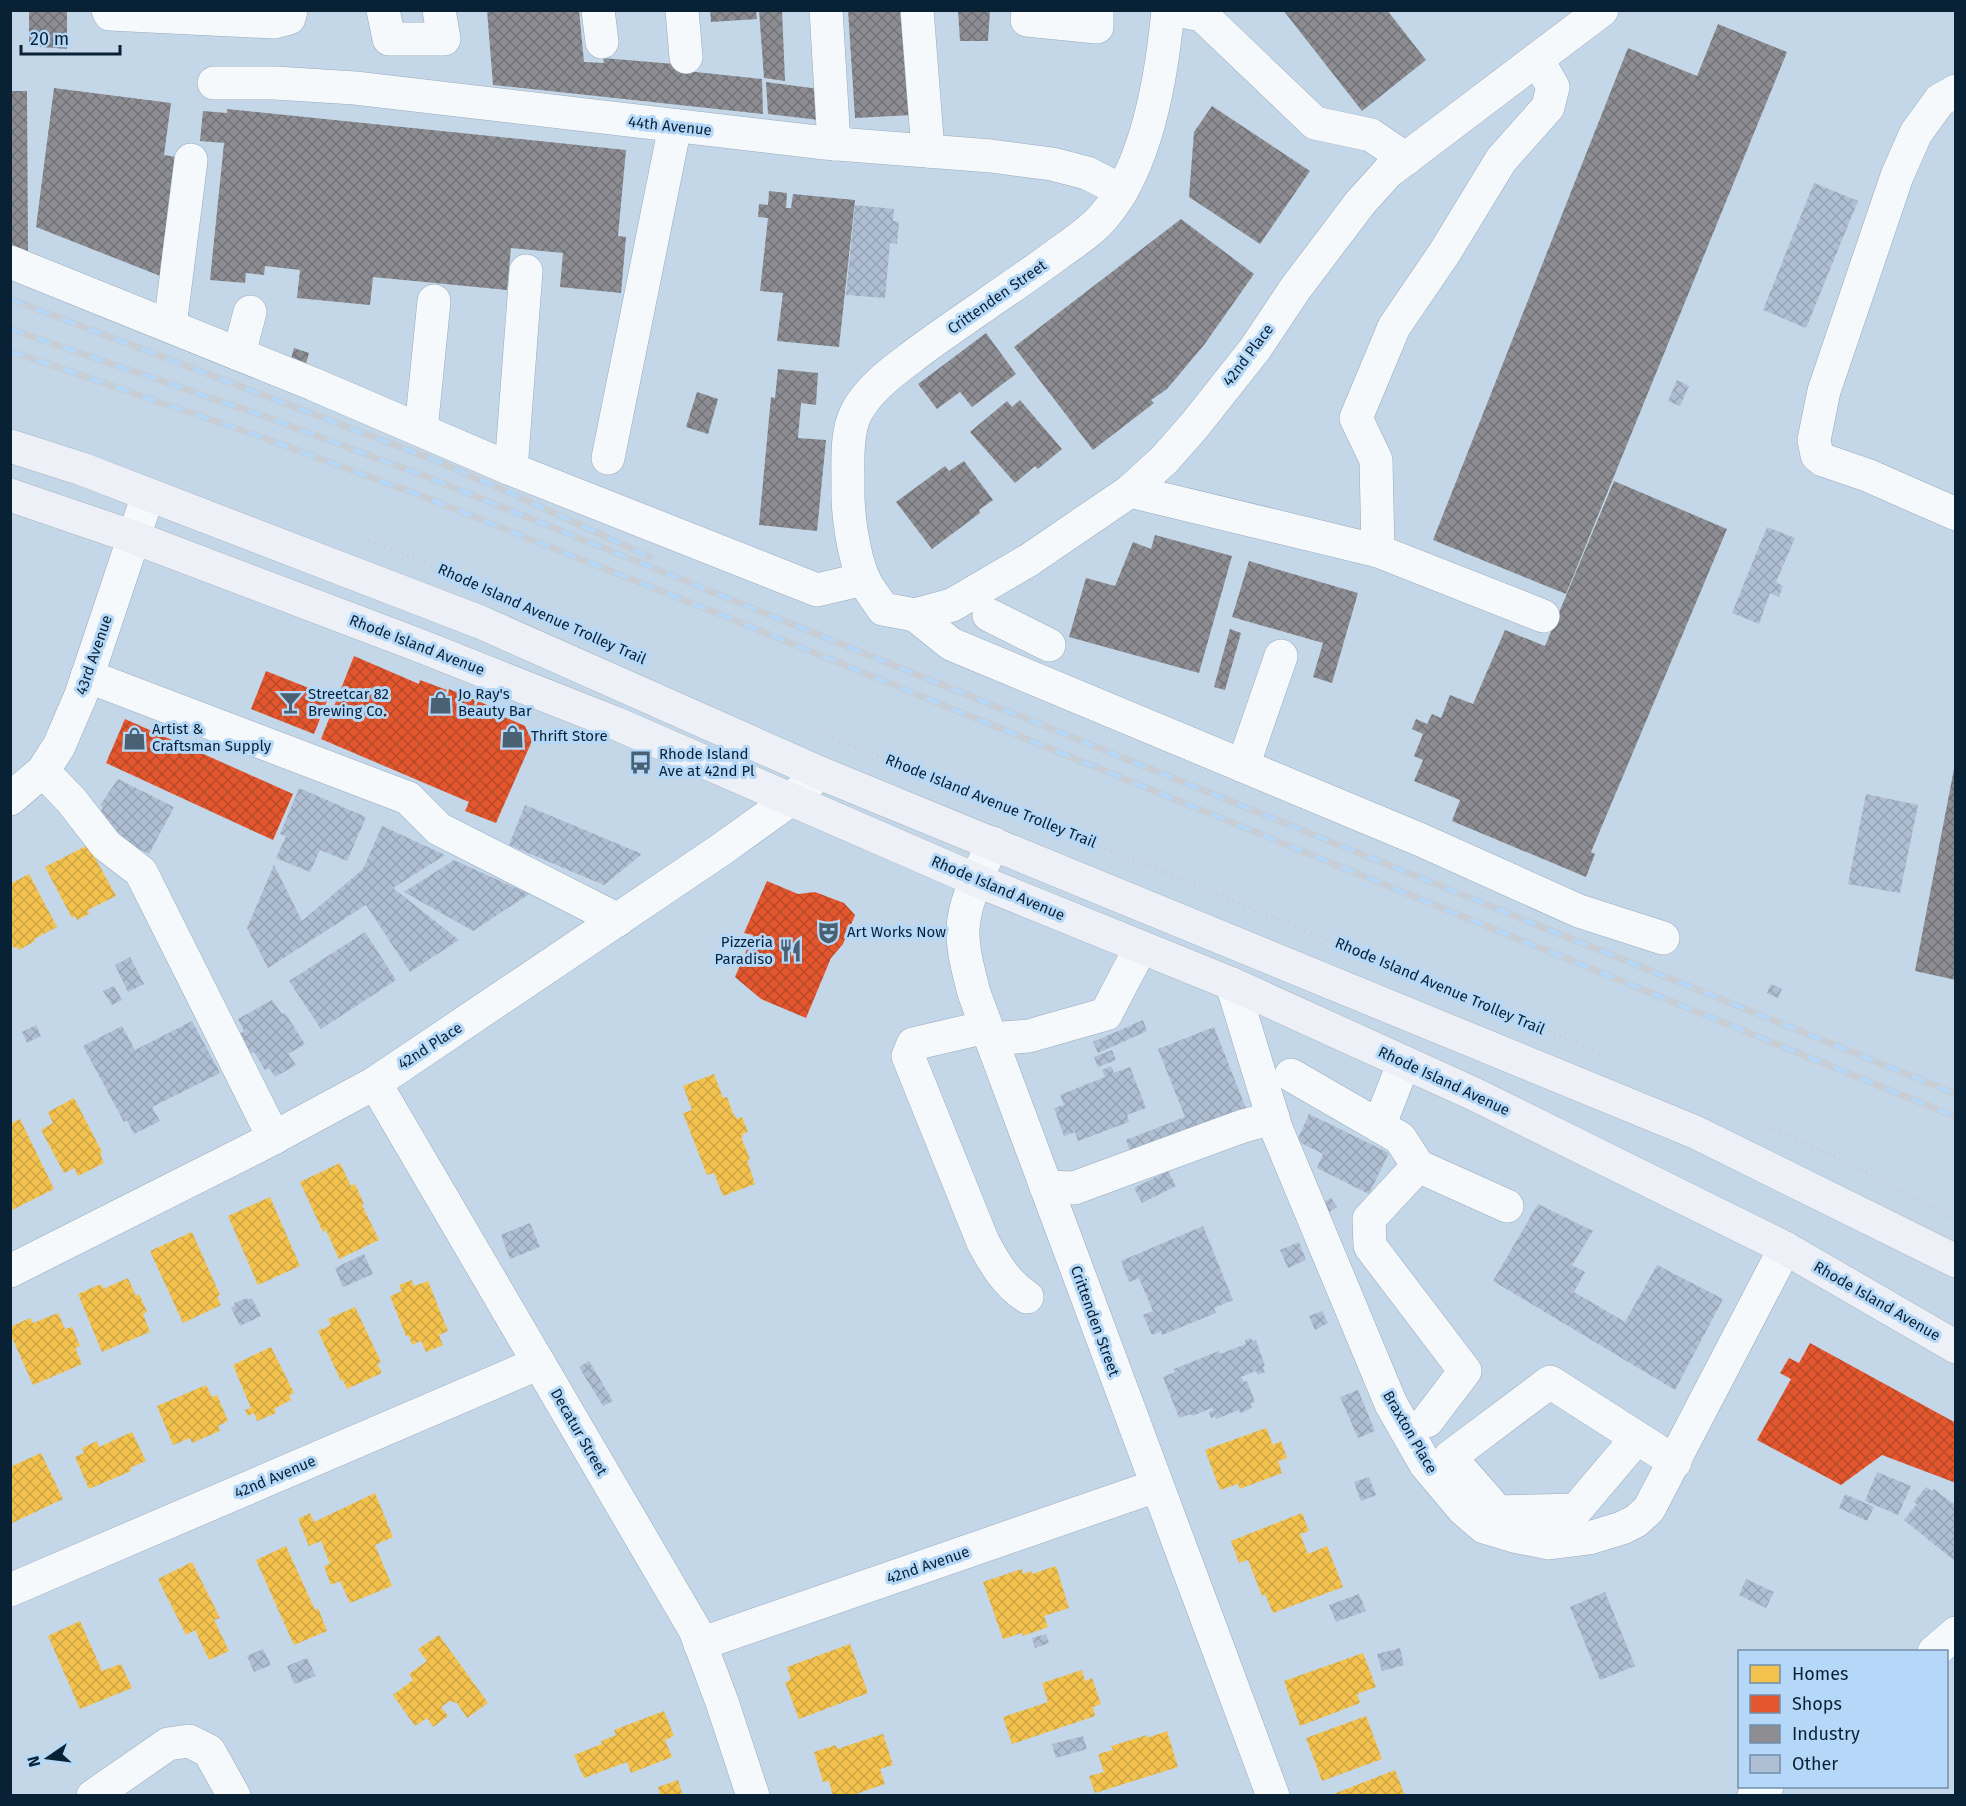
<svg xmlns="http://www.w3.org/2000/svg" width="1966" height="1806" font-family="'Fira Sans',sans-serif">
<defs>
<pattern id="homes-cross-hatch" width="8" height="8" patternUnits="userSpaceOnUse" patternTransform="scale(1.5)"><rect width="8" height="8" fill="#f2c14e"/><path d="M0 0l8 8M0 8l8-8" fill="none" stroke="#cea645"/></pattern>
<pattern id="shops-cross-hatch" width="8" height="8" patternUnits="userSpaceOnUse" patternTransform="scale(1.5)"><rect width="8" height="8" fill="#e4572e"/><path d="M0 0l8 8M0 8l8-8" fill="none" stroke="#b74828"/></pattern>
<pattern id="industry-cross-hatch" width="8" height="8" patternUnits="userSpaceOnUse" patternTransform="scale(1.5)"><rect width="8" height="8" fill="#8d8d92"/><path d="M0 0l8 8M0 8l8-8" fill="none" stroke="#717378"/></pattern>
<pattern id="building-cross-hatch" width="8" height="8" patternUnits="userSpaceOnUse" patternTransform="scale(1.5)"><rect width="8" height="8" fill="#afbed2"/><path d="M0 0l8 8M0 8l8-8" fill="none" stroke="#95a3b5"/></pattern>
</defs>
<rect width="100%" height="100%" fill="#c4d7e9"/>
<g fill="url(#homes-cross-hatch)">
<polygon points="88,845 116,896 88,910 89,914 77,920 75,916 72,918 45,867"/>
<polygon points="29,874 57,927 34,939 35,941 19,950 17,947 14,948 10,942 10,884"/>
<polygon points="714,1074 723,1098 727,1097 734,1116 735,1115 737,1119 742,1117 748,1132 742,1134 744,1136 741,1137 750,1159 747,1160 755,1184 723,1196 714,1173 707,1175 683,1113 692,1110 683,1086"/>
<polygon points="74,1098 102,1152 100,1154 104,1163 78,1176 74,1168 64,1173 41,1130 53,1123 48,1112"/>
<polygon points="20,1119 54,1189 12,1210 10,1206 10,1124"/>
<polygon points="340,1163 351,1186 355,1184 364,1204 362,1205 379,1240 339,1259 326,1230 323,1232 300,1182"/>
<polygon points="270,1197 300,1266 258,1285 228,1216"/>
<polygon points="192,1232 220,1295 217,1297 221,1305 183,1323 150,1251"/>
<polygon points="128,1278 136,1296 139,1294 147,1312 143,1314 150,1332 102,1352 78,1294 101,1284 103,1289"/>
<polygon points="412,1280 414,1286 428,1281 448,1331 439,1335 443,1345 426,1352 421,1341 412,1345 409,1336 406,1336 390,1296 402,1291 399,1285"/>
<polygon points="355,1307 381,1362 377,1364 382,1373 347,1389 343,1380 341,1381 318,1331 331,1325 328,1319"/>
<polygon points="58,1313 65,1329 72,1327 80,1346 75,1348 82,1364 33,1385 10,1333 10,1327 30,1318 33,1323"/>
<polygon points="271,1347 294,1393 289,1395 291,1400 274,1409 276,1413 257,1421 254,1413 248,1416 245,1410 251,1408 233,1365"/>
<polygon points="206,1385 212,1397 217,1395 228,1421 218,1426 220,1431 192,1443 190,1438 173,1445 157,1406"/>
<polygon points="1266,1428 1273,1445 1281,1441 1287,1458 1278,1461 1282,1473 1240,1489 1238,1484 1220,1490 1205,1450"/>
<polygon points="132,1432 146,1461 130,1468 131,1471 89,1489 75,1457 84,1453 82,1448 97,1441 99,1447"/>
<polygon points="41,1453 63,1499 10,1524 10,1467"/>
<polygon points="375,1493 393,1537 375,1545 392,1586 350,1603 340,1581 331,1585 324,1566 330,1564 321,1541 309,1546 298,1519 310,1513 314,1522"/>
<polygon points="1302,1513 1309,1531 1300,1534 1308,1554 1327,1546 1343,1587 1273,1613 1265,1594 1262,1596 1248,1560 1239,1563 1231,1541"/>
<polygon points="286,1546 315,1610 318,1608 327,1631 294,1645 256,1560"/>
<polygon points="192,1562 220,1618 214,1620 229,1651 209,1660 195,1630 186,1635 158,1579"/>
<polygon points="1056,1566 1069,1608 1044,1616 1048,1627 1023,1636 1022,1633 1003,1639 983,1582 1022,1569 1023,1574 1031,1571 1032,1574"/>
<polygon points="80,1621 102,1671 121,1664 132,1688 80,1709 48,1636"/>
<polygon points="439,1635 488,1703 467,1718 457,1703 450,1701 441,1707 448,1716 433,1727 427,1718 415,1726 393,1695 413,1680 409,1674 427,1661 418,1649"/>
<polygon points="850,1644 868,1693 799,1719 785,1682 791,1680 787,1667"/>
<polygon points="1363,1653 1376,1687 1357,1694 1360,1703 1300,1726 1284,1681"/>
<polygon points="1082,1670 1085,1681 1092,1678 1101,1704 1093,1707 1095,1716 1012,1744 1003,1717 1048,1702 1042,1683"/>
<polygon points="664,1711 674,1736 665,1740 672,1757 631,1773 627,1762 584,1778 574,1755 602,1744 601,1741 616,1735 614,1730"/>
<polygon points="1366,1716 1382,1759 1322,1781 1306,1738"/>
<polygon points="1167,1731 1178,1767 1095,1793 1089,1776 1104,1772 1098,1754 1113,1750 1111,1746 1147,1735 1147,1738"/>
<polygon points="883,1734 893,1765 880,1769 885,1784 850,1796 833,1796 829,1781 823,1782 814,1752 836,1745 837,1749"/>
<polygon points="1395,1770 1405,1796 1331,1796 1331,1795"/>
<polygon points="678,1780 683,1796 656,1796 660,1794 658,1787"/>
</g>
<g fill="url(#shops-cross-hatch)">
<polygon points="354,656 419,684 420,680 447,690 445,693 448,695 449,689 475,700 474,705 476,706 478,701 503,712 502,716 525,726 532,741 496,823 465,811 469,802 321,739"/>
<polygon points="266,671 329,696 314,734 251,709"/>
<polygon points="125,719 293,794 273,840 106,763"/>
<polygon points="767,881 798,894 815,892 844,903 855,915 843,944 831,958 806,1018 761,999 735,977 753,935 744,933"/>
<polygon points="1810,1343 1956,1423 1956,1483 1882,1455 1841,1485 1757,1440 1791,1379 1780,1373 1789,1358 1799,1363"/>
</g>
<g fill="url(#industry-cross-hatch)">
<polygon points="29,10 67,10 67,49 29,46"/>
<polygon points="487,10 579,10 584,62 604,63 603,58 686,65 686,71 762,79 763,114 493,85"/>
<polygon points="710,10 756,10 757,19 711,22"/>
<polygon points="759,10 782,10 785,81 764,78"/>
<polygon points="848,10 906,10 912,115 855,118"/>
<polygon points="958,10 990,10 988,41 960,41"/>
<polygon points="1283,10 1387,10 1426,60 1362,111"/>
<polygon points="1718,24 1787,52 1566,594 1433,540 1628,48 1697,76"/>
<polygon points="766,82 819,89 819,120 768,114"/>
<polygon points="54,88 171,103 164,155 183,158 168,279 36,227"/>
<polygon points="10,91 27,91 28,255 10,248"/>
<polygon points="1212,106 1310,171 1260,244 1189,197 1194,132"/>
<polygon points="227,109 626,150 618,236 626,237 621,293 560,287 563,253 511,248 507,290 373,277 370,305 297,298 300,270 265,266 264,275 246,273 245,283 210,280 224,143 200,141 203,111 227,113"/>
<polygon points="769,191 787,193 786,208 791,208 793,194 855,200 839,347 777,341 783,293 760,291 768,218 758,217 759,204 768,205"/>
<polygon points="1181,219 1254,274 1204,345 1167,389 1151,400 1154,403 1093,450 1014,347"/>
<polygon points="986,333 1016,374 972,407 960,392 937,409 918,384"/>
<polygon points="294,348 309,353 306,364 291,359"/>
<polygon points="778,369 818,373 816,405 801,403 798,438 826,440 817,531 759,525 771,397 775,398"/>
<polygon points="697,392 718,399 708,434 686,427"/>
<polygon points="1020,400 1062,449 1038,469 1035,466 1015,483 970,432 1007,401 1012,407"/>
<polygon points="964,461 993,500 979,510 980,513 932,549 896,502 945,466 949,471"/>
<polygon points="1614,481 1727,529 1591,852 1595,854 1586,877 1452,821 1460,800 1414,781 1423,760 1414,756 1423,734 1412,729 1416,719 1427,724 1432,714 1441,718 1450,695 1473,704 1505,630 1545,646"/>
<polygon points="1155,535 1232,556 1199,673 1069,637 1086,578 1115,586 1133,542 1151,549"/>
<polygon points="1249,561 1358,593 1332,683 1313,677 1323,643 1232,617"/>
<polygon points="1230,629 1241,633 1225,690 1214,687"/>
<polygon points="1954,769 1956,769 1956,980 1915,971"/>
</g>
<g fill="url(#building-cross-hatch)">
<polygon points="1814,183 1858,201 1806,328 1763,310"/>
<polygon points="855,205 894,209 893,221 899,222 897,244 890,243 885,298 846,295"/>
<polygon points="1677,380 1689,386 1680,406 1668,401"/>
<polygon points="1767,527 1795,538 1776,582 1783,586 1779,597 1770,593 1759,624 1732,613"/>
<polygon points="118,779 174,807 149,854 94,825 103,807 100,805"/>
<polygon points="299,788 366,817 347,861 320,850 310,872 276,858 286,836 280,834"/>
<polygon points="1866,794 1918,805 1900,893 1848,884"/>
<polygon points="525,805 642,854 604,885 509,845"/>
<polygon points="382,826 445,855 393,888 459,940 410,972 366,905 268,968 247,928 274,865 302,921 363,869"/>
<polygon points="454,860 529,894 473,931 404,892"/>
<polygon points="365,932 396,980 321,1029 289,981"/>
<polygon points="130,957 144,984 128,992 115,965"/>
<polygon points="1771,984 1782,989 1778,998 1767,993"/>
<polygon points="114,986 122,1000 112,1005 103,991"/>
<polygon points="272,1000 282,1014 285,1013 305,1044 288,1054 296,1065 275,1077 269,1068 265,1070 254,1052 250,1054 234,1037 244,1031 238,1019"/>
<polygon points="1143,1020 1147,1031 1098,1053 1093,1042"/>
<polygon points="192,1021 220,1073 152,1107 160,1121 134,1134 127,1120 124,1122 83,1046 122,1026 135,1050"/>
<polygon points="36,1025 41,1036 27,1043 22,1032"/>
<polygon points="1214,1027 1247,1111 1133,1159 1126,1140 1185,1117 1158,1049"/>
<polygon points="1112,1050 1116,1060 1098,1067 1094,1057"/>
<polygon points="1111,1066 1114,1073 1130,1067 1146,1108 1127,1115 1129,1122 1078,1141 1075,1132 1064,1136 1054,1108 1064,1105 1060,1095 1105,1077 1102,1070"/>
<polygon points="1309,1114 1389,1153 1369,1194 1317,1168 1323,1154 1297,1141"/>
<polygon points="1168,1171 1176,1186 1142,1203 1134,1188"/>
<polygon points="1331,1198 1337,1207 1329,1212 1324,1202"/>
<polygon points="1538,1204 1593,1231 1572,1265 1585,1272 1574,1292 1625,1322 1657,1265 1723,1299 1675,1390 1493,1281"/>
<polygon points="530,1223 540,1247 510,1259 501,1235"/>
<polygon points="1203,1226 1233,1300 1214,1308 1216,1313 1162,1335 1161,1331 1152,1335 1143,1315 1153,1311 1139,1278 1129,1282 1121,1261"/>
<polygon points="1299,1242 1306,1260 1288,1268 1280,1250"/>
<polygon points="364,1254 373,1274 343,1287 335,1268"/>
<polygon points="247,1298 248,1300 252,1298 261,1316 240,1326 231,1308 235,1305 234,1303"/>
<polygon points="1322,1311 1328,1323 1315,1330 1309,1316"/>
<polygon points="1251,1338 1253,1341 1256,1340 1265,1366 1263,1367 1265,1372 1258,1375 1256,1371 1241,1377 1244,1382 1247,1381 1255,1402 1250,1404 1252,1408 1240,1413 1239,1410 1216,1419 1215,1416 1211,1418 1209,1412 1213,1410 1212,1408 1192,1416 1191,1414 1179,1418 1163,1377 1175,1372 1174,1369 1219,1351 1220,1354 1246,1344 1245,1340"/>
<polygon points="589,1361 613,1401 603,1406 579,1367"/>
<polygon points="1358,1390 1375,1431 1358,1438 1340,1397"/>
<polygon points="1877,1472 1911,1486 1898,1515 1865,1501"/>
<polygon points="1369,1477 1376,1495 1361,1501 1354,1482"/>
<polygon points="1926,1487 1932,1491 1934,1489 1956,1506 1956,1562 1904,1520 1917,1504 1914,1502"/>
<polygon points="1845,1494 1874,1507 1867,1521 1839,1508"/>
<polygon points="1746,1579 1774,1592 1766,1608 1739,1595"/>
<polygon points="1605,1592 1635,1666 1600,1680 1570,1607"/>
<polygon points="1359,1594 1366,1611 1336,1622 1329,1605"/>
<polygon points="1046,1634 1049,1643 1035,1648 1032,1638"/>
<polygon points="1400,1648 1404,1665 1382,1671 1377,1654"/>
<polygon points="263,1649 271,1665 254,1672 247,1656"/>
<polygon points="307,1658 316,1676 294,1684 287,1666"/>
<polygon points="1083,1736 1087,1749 1056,1758 1052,1744"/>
</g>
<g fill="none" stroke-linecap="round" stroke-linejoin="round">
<defs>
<g id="minor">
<polyline points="108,10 110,14 274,22 289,18 291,10"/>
<polyline points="383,10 389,39 444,39 439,10"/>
<polyline points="598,10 602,42"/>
<polyline points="682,10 686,57"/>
<polyline points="826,10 834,144"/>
<polyline points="917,10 928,151"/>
<polyline points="1028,10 1027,20 1097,27 1097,10"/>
<path d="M1168,10C1162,74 1147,167 1104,216C1091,232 1071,244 1055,256C1011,288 965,318 921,350C898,368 870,386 856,413C846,433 848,462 848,484C847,513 853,552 863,578C868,589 877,599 883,609L915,615L952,605L1029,560L1130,491L1164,460L1194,426L1255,349L1295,289L1360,203L1388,172L1602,10"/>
<polyline points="1177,10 1202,15 1315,123 1371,135 1406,159"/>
<polyline points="1537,59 1553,87 1548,107 1501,160 1445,252 1394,327 1356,418 1376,460 1378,551 1543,616"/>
<polyline points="214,83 275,83 355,88 825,143 991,156 1052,164 1087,173 1122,191"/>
<polyline points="1956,91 1940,100 1916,133 1897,176 1824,391 1814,440 1817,455 1823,460 1867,475 1956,514"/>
<polyline points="10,262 313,384 511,469 817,590 864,579"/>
<polyline points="170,326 191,160"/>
<polyline points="239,354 250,312"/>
<polyline points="421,430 434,301"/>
<polyline points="608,458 675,126"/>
<polyline points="511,469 526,271"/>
<polyline points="1130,491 1378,551"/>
<polyline points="915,615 951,644 1421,840 1579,911 1663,938"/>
<polyline points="989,615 1049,645"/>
<polyline points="87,676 408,798 439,829 618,920"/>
<polyline points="1243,766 1281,656"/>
<polyline points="43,771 71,800 106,845 141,872 274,1138"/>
<polyline points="10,799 43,771 59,746 81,695 148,495"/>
<path d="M993,843C981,870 965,898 963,928C962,950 969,972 974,993L1273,1796"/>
<polyline points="1232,984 1276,1128 1391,1404 1426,1465 1463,1509 1484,1527 1514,1536 1549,1543 1589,1538 1622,1528 1636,1521 1649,1509 1785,1248"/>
<path d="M986,1027L913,1044L908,1056L983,1242C994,1262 1006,1284 1027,1297"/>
<polyline points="991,1039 1029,1036 1106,1014 1141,947"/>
<polyline points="1291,1075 1400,1138 1418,1166 1507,1206"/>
<polyline points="375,1083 695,1630 722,1702 753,1796"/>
<polyline points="1379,1126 1404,1062"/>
<polyline points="1418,1166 1369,1219 1370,1246 1465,1371 1427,1421"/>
<polyline points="1046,1187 1074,1188 1243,1126 1273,1118"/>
<polyline points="10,1271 262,1144 375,1083 722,849 790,800 820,773"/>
<polyline points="1637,1438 1576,1510 1498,1512 1450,1457 1550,1382 1675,1462"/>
<polyline points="10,1590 539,1363"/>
<polyline points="700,1644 1156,1486"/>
<polyline points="1934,1652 1956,1633"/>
<polyline points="93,1796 168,1744 189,1741 209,1751 234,1796"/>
<polyline points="1754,1796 1767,1786"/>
</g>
<g id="major">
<polyline points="10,446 82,469 480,622 820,773 1695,1132 1956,1261"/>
<polyline points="10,495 133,537 418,645 615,723 976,880 1232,984 1474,1094 1785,1248 1956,1347"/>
</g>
</defs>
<use href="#minor" stroke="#97aabc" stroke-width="34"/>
<use href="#major" stroke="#a7b4bf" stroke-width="34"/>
<g stroke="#c7ced4" stroke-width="4" stroke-dasharray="1.5 4.5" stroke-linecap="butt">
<polyline points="368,540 434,566"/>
<polyline points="821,734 930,776 1506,1013 1599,1053"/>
<polyline points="1757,1122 1847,1162 1956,1220"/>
</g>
<use href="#minor" stroke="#f6f9fc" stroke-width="33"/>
<use href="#major" stroke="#edf1f7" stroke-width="33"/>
<defs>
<g id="rail">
<polyline points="10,299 437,461 515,495 650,557"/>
<polyline points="10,329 261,415 430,478 1956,1094"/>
<polyline points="10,351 253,434 422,496 729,618 1956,1117"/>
</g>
</defs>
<use href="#rail" stroke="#c7ced5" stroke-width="7"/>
<use href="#rail" stroke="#b5d8f8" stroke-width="4.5" stroke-dasharray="14" stroke-linecap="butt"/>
</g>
<defs>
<symbol id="bar-bare" viewBox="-9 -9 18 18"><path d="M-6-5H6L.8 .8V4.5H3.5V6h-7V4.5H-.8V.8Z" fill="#4a6174" stroke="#b5d8f8" stroke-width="2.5" paint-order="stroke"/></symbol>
<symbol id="shop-bare" viewBox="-9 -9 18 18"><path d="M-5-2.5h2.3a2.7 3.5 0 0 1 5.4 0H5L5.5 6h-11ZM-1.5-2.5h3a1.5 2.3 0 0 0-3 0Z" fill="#4a6174" stroke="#b5d8f8" stroke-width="2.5" paint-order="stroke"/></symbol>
<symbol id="bus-bare" viewBox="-9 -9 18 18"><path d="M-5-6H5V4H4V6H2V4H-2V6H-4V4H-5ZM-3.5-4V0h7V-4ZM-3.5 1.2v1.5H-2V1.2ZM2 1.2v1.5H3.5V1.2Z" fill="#4a6174" stroke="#b5d8f8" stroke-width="2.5" paint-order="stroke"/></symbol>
<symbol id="theatre-bare" viewBox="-9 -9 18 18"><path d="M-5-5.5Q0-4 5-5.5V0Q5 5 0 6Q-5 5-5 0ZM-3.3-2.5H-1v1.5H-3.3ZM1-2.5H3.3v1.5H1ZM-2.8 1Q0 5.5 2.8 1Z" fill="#4a6174" stroke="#b5d8f8" stroke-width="2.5" paint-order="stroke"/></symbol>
<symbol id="restaurant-bare" viewBox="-9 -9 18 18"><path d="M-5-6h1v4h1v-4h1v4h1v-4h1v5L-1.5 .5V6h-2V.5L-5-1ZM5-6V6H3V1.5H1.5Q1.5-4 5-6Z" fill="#4a6174" stroke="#b5d8f8" stroke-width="2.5" paint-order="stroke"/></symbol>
</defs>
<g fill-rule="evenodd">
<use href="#bar-bare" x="274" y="686" width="33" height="33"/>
<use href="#shop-bare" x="424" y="686" width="33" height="33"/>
<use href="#shop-bare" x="496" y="720" width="33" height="33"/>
<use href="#shop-bare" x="118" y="722" width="33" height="33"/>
<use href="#bus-bare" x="624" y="746" width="33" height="33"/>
<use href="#theatre-bare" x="812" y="916" width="33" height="33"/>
<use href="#restaurant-bare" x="774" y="934" width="33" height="33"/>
</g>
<g text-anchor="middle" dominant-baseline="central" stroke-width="6" stroke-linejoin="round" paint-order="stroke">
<g font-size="15" fill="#092135" stroke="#b5d8f8">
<text transform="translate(670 126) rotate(6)">44th Avenue</text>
<text transform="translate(997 297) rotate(-35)">Crittenden Street</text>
<text transform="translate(1248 355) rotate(-53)">42nd Place</text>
<text transform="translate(542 614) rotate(24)">Rhode Island Avenue Trolley Trail</text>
<text transform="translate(417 645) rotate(21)">Rhode Island Avenue</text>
<text transform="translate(94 655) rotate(-71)">43rd Avenue</text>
<text transform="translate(991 801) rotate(22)">Rhode Island Avenue Trolley Trail</text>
<text transform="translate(998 888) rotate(23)">Rhode Island Avenue</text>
<text transform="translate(1440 986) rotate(23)">Rhode Island Avenue Trolley Trail</text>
<text transform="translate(430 1046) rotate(-33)">42nd Place</text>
<text transform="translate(1444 1081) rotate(25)">Rhode Island Avenue</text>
<text transform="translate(1877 1301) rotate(30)">Rhode Island Avenue</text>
<text transform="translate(1095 1321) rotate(70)">Crittenden Street</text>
<text transform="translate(579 1432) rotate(60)">Decatur Street</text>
<text transform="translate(1410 1432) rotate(60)">Braxton Place</text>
<text transform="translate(275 1477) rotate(-23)">42nd Avenue</text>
<text transform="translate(928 1565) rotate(-19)">42nd Avenue</text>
</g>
<g font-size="15" fill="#092135" stroke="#b5d8f8" text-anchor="start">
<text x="308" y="694">Streetcar 82<tspan x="308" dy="17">Brewing Co.</tspan></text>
<text x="458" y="694">Jo Ray's<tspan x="458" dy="17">Beauty Bar</tspan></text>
<text x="152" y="729">Artist &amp;<tspan x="152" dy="17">Craftsman Supply</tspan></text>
<text x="531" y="736">Thrift Store</text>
<text x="659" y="754">Rhode Island<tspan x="659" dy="17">Ave at 42nd Pl</tspan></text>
<text x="847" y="932">Art Works Now</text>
<text x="773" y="942" text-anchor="end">Pizzeria<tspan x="773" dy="17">Paradiso</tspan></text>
</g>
</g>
<rect width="1966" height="1806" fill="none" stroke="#092135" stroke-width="24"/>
<rect x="1738" y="1650" width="210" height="138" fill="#b5d8f8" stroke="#708faa" stroke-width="1.5"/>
<rect x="1750" y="1665" width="30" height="18" fill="#f2c14e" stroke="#708faa" stroke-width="1.5"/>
<text x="1792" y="1680" font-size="18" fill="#092135">Homes</text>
<rect x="1750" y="1695" width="30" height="18" fill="#e4572e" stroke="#708faa" stroke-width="1.5"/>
<text x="1792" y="1710" font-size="18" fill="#092135">Shops</text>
<rect x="1750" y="1725" width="30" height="18" fill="#8d8d92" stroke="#708faa" stroke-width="1.5"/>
<text x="1792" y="1740" font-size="18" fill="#092135">Industry</text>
<rect x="1750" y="1755" width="30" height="18" fill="#afbed2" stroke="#708faa" stroke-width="1.5"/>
<text x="1792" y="1770" font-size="18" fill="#092135">Other</text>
<g transform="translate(48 1758) rotate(256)" stroke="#b5d8f8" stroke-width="4.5" paint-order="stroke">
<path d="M0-4.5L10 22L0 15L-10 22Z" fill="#092135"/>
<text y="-9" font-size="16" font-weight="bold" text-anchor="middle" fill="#092135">N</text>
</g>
<path d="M21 45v9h99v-9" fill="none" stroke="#092135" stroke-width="3"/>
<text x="30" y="45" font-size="18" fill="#092135" stroke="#b5d8f8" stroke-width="4.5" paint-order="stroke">20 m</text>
</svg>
